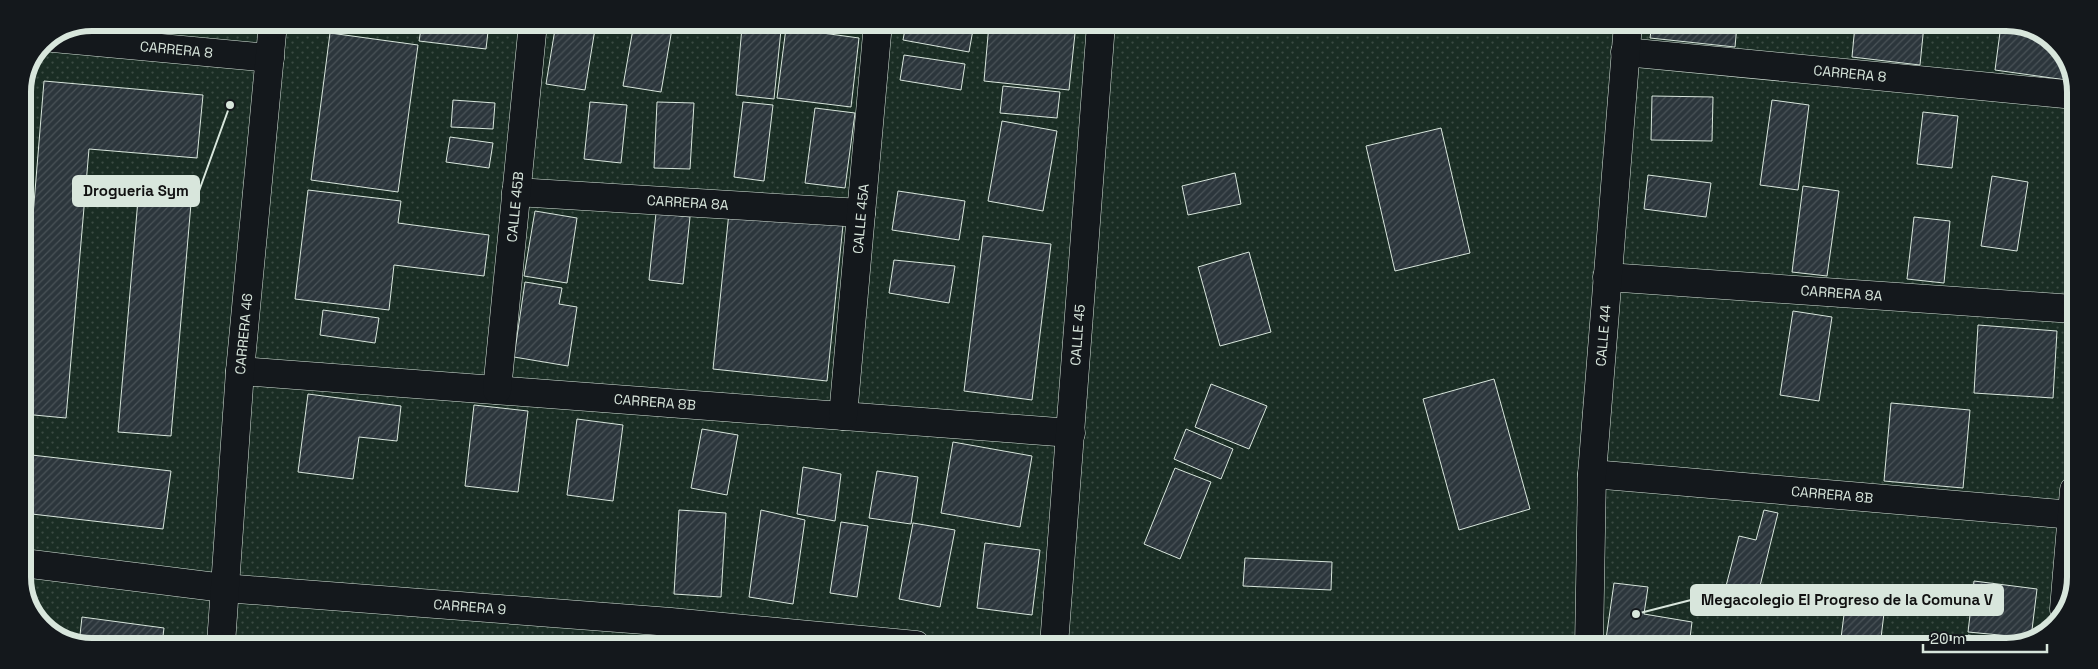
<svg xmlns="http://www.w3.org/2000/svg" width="2098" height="669" font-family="'Space Grotesk',sans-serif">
<defs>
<pattern id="grass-dots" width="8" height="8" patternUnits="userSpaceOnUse" patternTransform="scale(1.25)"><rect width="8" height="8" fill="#1a2d24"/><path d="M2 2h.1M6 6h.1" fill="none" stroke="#3b4b43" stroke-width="1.8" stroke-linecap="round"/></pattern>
<pattern id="building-hatch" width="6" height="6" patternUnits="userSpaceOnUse" patternTransform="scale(1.25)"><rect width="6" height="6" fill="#2c363c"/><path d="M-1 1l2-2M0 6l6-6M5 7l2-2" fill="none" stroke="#4a5358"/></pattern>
</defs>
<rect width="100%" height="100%" fill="#14181c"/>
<polygon fill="url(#grass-dots)" stroke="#939e99" points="92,23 2024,25 2061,49 2075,87 2073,595 2048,632 2006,646 74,644 37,620 23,582 23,92 43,43"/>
<g fill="url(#building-hatch)" stroke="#d8e6dc">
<polygon points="121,23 165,23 164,31"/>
<polygon points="422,23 489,23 486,49 419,41"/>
<polygon points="556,23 596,23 585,90 546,84"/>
<polygon points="634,23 673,23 661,92 623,86"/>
<polygon points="906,24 974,24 969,52 903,40"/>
<polygon points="989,24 1076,24 1069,90 984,81"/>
<polygon points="1652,24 1737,25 1735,47 1650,38"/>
<polygon points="1855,25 1924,25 1920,65 1852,57"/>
<polygon points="2001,25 2024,25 2061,49 2073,81 1995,70"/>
<polygon points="742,27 781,30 774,99 736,95"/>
<polygon points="786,28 859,38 851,107 777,98"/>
<polygon points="330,33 418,45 398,192 311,180"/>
<polygon points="904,55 965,64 961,90 900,80"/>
<polygon points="44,81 203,95 197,158 89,149 66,418 23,414 23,338"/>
<polygon points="1003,86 1060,92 1057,118 1000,113"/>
<polygon points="1652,96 1713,97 1712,141 1651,140"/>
<polygon points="453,100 495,103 493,129 451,127"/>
<polygon points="1772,100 1809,105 1798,190 1760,185"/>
<polygon points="590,102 627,105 621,163 584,159"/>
<polygon points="657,102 694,103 690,169 654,168"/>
<polygon points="743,102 773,105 764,181 734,177"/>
<polygon points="815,108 855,113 845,188 805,183"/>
<polygon points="1923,112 1958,116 1952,168 1917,164"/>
<polygon points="1002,121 1057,131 1043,211 988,201"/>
<polygon points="1441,128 1470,253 1395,271 1366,146"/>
<polygon points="450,137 493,143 489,168 446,162"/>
<polygon points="1235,173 1241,204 1188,215 1182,186"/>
<polygon points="1648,175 1711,183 1706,217 1644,209"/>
<polygon points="1992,176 2028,182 2017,251 1981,246"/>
<polygon points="1803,186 1839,191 1827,276 1792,272"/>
<polygon points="139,188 192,192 171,436 118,432"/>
<polygon points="308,190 401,201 398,223 489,235 484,276 394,265 389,310 295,299"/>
<polygon points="898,191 965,201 959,240 892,230"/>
<polygon points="535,211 577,218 567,283 524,276"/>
<polygon points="729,212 843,225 827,381 713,369"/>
<polygon points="656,213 690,217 683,284 649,280"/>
<polygon points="1914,217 1950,221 1944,283 1907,279"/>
<polygon points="983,236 1051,244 1032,400 964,391"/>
<polygon points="1249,252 1271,332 1220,346 1198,267"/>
<polygon points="894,260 955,266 949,303 889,293"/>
<polygon points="525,282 562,288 559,304 577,307 568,366 514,357"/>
<polygon points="323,310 379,318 375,343 320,335"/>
<polygon points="1793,311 1832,317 1819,401 1780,395"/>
<polygon points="1978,325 2057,331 2053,398 1974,393"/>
<polygon points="1494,379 1530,509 1459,530 1423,399"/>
<polygon points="1211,384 1267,406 1249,449 1195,427"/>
<polygon points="308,394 401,406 397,441 359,437 353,479 298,472"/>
<polygon points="1891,403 1970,410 1963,488 1884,481"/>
<polygon points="474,405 528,411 518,492 465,486"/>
<polygon points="577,419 623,425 613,501 567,495"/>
<polygon points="702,429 738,435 727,495 691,488"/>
<polygon points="1186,429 1233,449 1221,479 1174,459"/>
<polygon points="953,442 1032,456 1020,527 941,513"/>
<polygon points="23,454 171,471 163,529 23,513"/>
<polygon points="803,467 841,474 835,521 797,514"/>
<polygon points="1175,468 1211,482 1180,559 1144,544"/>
<polygon points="877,471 918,477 911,524 869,518"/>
<polygon points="679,510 726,513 721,597 674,594"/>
<polygon points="761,510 805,520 793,604 749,597"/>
<polygon points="1764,510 1778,513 1758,594 1726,586 1739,536 1756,540"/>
<polygon points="841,522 868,526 857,597 830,593"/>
<polygon points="913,523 955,530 940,607 899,599"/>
<polygon points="985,543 1040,550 1032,615 977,608"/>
<polygon points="1245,558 1332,562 1331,590 1243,586"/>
<polygon points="1974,581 2037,589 2031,638 1968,632"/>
<polygon points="1614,583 1648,587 1644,614 1692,622 1689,646 1605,646"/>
<polygon points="1847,591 1886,597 1880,646 1840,646"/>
<polygon points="82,617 164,628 162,644 79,644"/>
<polygon points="1968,635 2020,642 2006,646 1966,646"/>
</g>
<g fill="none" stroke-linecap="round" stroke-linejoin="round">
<defs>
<g id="street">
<path id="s1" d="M53,38L270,58"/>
<path id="s2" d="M1625,52L2075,95"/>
<path id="s3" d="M516,192L861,213"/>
<path id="s4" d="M1607,277L2074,309"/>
<path id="s5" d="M240,371L1071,433"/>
<path id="s6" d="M497,390L533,23"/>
<path id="s7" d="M843,416L878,23"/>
<path id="s8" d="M1592,474L2073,515"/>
<path id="s9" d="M23,563L224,588L671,622L916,645"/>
<polyline points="2064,609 2074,490"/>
<path id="s10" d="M221,644L240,371L273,23"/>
<path id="s11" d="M1054,645L1101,24"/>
<path id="s12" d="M1589,646L1592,474L1628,24"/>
</g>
</defs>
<use href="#street" stroke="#d8e6dc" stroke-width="29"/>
<use href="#street" stroke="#14181c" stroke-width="28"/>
</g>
<g text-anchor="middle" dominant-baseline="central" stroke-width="4" stroke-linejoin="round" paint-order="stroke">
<g font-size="14" fill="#d8e6dc" stroke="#14181c">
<text stroke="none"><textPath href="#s1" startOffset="124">CARRERA 8</textPath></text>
<text stroke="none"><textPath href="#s2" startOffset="226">CARRERA 8</textPath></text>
<text stroke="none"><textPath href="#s3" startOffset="172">CARRERA 8A</textPath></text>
<text stroke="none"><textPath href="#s6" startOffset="184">CALLE 45B</textPath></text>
<text stroke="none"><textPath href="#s7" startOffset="198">CALLE 45A</textPath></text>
<text stroke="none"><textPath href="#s4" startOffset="235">CARRERA 8A</textPath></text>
<text stroke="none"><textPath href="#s10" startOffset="311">CARRERA 46</textPath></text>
<text stroke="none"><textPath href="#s11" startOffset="311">CALLE 45</textPath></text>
<text stroke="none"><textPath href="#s12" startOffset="311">CALLE 44</textPath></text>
<text stroke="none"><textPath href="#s5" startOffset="416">CARRERA 8B</textPath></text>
<text stroke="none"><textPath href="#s8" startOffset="241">CARRERA 8B</textPath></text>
<text stroke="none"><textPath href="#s9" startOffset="449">CARRERA 9</textPath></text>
</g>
</g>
<path d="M0 0H2098V669H0ZM92 31H2006A61 61 0 0 1 2067 92V577A61 61 0 0 1 2006 638H92A61 61 0 0 1 31 577V92A61 61 0 0 1 92 31Z" fill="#14181c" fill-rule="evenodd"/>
<path fill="none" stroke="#d8e6dc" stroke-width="6" d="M92 31H2006A61 61 0 0 1 2067 92V577A61 61 0 0 1 2006 638H92A61 61 0 0 1 31 577V92A61 61 0 0 1 92 31Z"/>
<path fill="none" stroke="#d8e6dc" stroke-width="2" d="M230 105L199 191M1636 614L1691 600"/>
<g fill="#d8e6dc" stroke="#14181c" stroke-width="2">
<circle cx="230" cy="105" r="5"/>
<circle cx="1636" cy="614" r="5"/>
</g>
<g fill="#d8e6dc" stroke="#d8e6dc" stroke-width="2">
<rect x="73" y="176" width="126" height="30" rx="5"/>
<rect x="1691" y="585" width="312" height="30" rx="5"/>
</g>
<g font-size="15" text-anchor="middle" font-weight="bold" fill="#111">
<text x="136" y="196">Drogueria Sym</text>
<text x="1847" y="605">Megacolegio El Progreso de la Comuna V</text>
</g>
<path d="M1923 644v8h124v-8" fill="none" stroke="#d8e6dc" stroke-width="2.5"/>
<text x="1930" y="644" font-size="15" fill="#d8e6dc" stroke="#14181c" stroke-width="4" paint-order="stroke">20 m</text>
</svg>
